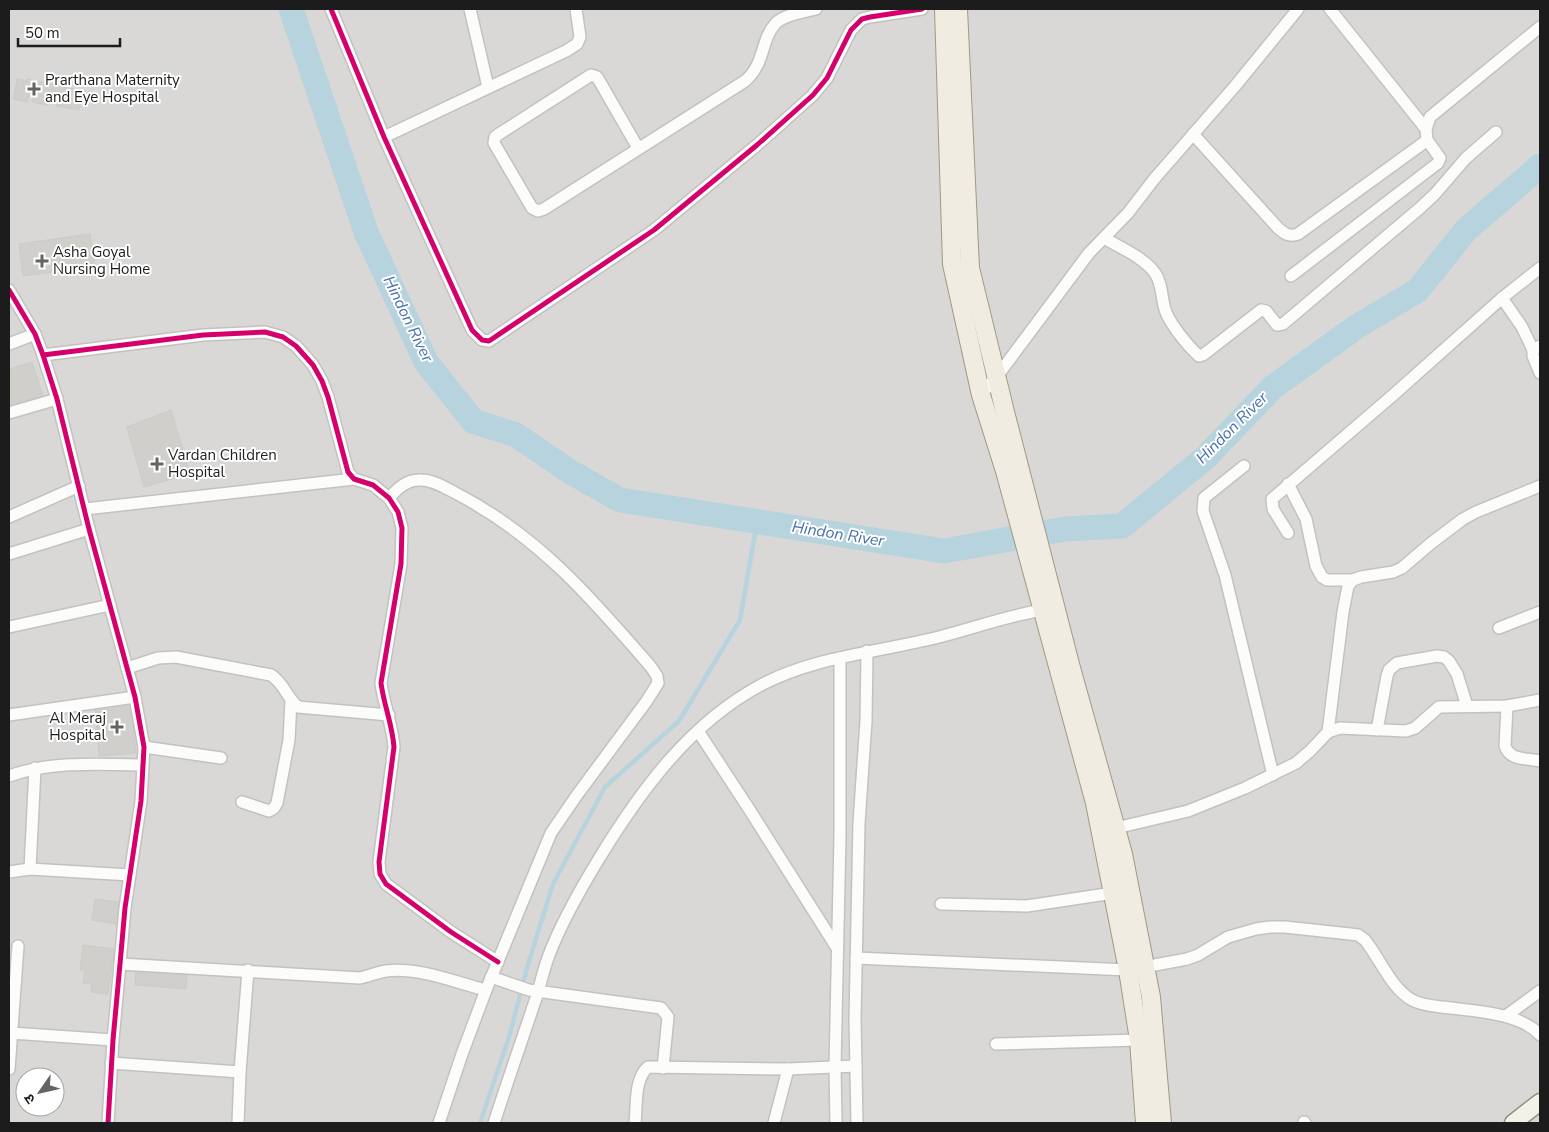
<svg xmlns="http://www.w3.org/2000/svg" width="1549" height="1132" font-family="'Nunito Sans','Noto Sans Devanagari',sans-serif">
<rect width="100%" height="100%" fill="#eae9e4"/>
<path fill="#d9d8d6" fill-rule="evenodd" d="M9,9H1540V1123H9ZM25,1077H55V1107H25Z"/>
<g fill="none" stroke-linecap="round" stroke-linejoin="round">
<polyline stroke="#b7d3de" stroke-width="4.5" points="480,1123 509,1037 529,961 553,884 605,787 679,721 740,620 757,522"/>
<polyline stroke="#b7d3de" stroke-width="25" points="291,9 366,232 426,362 473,421 516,435 569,471 620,500 944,551 1065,529 1122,526 1205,458 1273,387 1359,325 1417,291 1466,230 1540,166"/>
</g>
<g fill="#d1cfcb" stroke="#cdcbc6">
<polygon points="17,79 27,81 27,79 83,91 79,110 56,106 57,101 49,99 48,105 32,102 33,97 28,96 27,102 13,99"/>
<polygon points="90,234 95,266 23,276 19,244"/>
<polygon points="32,362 43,396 9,406 9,369"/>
<polygon points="171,410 190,474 144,487 127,427"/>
<polygon points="131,703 136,753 99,756 95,706"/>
<polygon points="95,899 125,903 122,925 92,920"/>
<polygon points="83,945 114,949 108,994 91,992 92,984 83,983 85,970 80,970"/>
<polygon points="136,967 187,971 186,989 135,985"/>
</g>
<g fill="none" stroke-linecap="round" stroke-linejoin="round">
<defs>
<g id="street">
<polyline points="331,9 384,137 472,330 482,340 489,341 654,230 757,145 813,95 827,78 851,30 862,19 870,17 922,9"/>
<polyline points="470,9 488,87"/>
<polyline points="1330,9 1426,129"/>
<path d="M1193,134L1278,228C1285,234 1289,237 1298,234L1422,144L1427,140L1426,129L1430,117L1540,27"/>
<polyline points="384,137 566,51 577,44 580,37 576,9"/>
<path d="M638,148L600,82L597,77L591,75L499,134L495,137L494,143L532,208L538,211L544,209L745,81C766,63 760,40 776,23C785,14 804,12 816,9"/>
<path d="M1104,238C1121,248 1143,257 1155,273C1162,284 1161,293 1164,306C1167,321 1187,345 1199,356L1203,355L1261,310L1266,311L1277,325L1283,324L1420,208L1435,194L1466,158L1496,132"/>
<polyline points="1291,276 1438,163 1440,158 1427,140"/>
<polyline points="9,290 35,334 43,355 57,399 89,529 135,697 144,747 141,801 125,908 120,964 113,1040 108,1123"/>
<polyline points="1502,298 1522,327 1533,350"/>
<polyline points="9,344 35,334"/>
<polyline points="1540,346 1533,350 1533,356 1540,373"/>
<path d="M43,355L203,335L265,332L283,337L296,346L313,365L322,381L328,397L348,472L354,479L373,485L389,498L398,512L402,528L401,564L381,683C384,706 392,723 394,747L379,862L380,874L386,884L451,932L498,962"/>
<polyline points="981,395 1001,371 1089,253 1128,213 1155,178 1236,85 1298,9"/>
<polyline points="9,413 57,399"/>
<polyline points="1244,466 1204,498 1203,511 1225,575 1273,775"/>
<polyline points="1288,484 1306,519 1316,566 1322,577 1327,580 1353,580"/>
<path d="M389,498C397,489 407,479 421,480C435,480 451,491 463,497C542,540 593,600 651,667L657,676L658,683L646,702L577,795L551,833L486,990L462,1054L439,1123"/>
<polyline points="85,509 354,479"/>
<polyline points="9,517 79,486"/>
<polyline points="1288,533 1273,509 1272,499 1392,396 1502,298 1540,268"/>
<polyline points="9,554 89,529"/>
<polyline points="9,627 110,605"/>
<polyline points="1499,628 1540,612"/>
<path d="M127,668L158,658L176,657L271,675C284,683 286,697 298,707L389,715"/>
<path d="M1507,706L1505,746C1510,761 1527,758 1540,761"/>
<polyline points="9,715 135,697"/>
<polyline points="1377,730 1387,676 1389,670 1397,663 1437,656 1444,657 1449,661 1457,674 1467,706"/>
<polyline points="698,731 749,809 837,948"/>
<polyline points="1328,732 1343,612 1348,586 1353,580 1361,577 1393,572 1402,568 1430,544 1463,519 1476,512 1540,486"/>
<polyline points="144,747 221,758"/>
<path d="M9,776C51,761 99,764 143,765"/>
<polyline points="242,802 269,811 274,808 277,803 289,740 291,701"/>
<polyline points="1116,828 1188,811 1245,788 1296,763 1310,751 1328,732 1340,728 1406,731 1415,728 1439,707 1507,706 1540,700"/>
<polyline points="30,869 35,768"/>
<polyline points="9,872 30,869 130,875"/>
<polyline points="941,904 1027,906 1113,893"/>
<path d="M856,958L1128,970L1187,959L1198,955L1228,937L1256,929L1270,927H1285L1350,934L1358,935L1365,940C1380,959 1391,988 1412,1000C1421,1005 1432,1006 1442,1007C1471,1011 1520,1012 1540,1035"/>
<path d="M120,964L360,978C369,976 378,972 386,971C419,967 454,982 486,990"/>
<polyline points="491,977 529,990 661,1008 668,1017 663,1068"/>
<polyline points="1506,1016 1540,991"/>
<polyline points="11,1033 113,1040"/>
<polyline points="996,1044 1139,1040"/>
<polyline points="111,1063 240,1072"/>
<polyline points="9,1069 18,946"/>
<polyline points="788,1069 856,1066"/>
<polyline points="1304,1122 1305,1123"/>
<polyline points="238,1123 240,1072 248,970"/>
<path d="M494,1123C508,1080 523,1037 537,995C541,982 544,968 549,955C562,921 581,888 600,857C641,790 690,723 761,685C816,656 880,652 939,637C974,628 1007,616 1042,610"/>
<path d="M635,1123C637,1106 634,1079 648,1067L788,1069L774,1123"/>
<polyline points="836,1123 835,1067 840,836 840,658"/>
<polyline points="857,1123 855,1018 859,823 866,721 867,651"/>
</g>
<polyline id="secondary" points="1513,1123 1540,1102"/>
<g id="primary">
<polyline points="944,9 952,264 981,395 1005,471 1095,803 1128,970 1139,1040 1145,1123"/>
<polyline points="958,9 970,268 1005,412 1071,668 1123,854 1151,997 1162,1123"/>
</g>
</defs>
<use href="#street" stroke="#c3c2c0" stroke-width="14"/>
<use href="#secondary" stroke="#90947d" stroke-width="19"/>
<use href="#primary" stroke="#a09981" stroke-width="20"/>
<use href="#street" stroke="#fcfcfb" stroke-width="11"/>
<use href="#secondary" stroke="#f2f2e9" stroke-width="16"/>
<use href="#primary" stroke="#f0ece2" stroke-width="18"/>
<defs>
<g id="cycleway">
<polyline points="331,9 384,137 472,330 482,340 489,341 654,230 757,145 813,95 827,78 851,30 862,19 870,17 922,9"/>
<polyline points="9,290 35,334 43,355 57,399 89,529 135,697 144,747 141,801 125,908 120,964 113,1040 108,1123"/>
<path d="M43,355L203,335L265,332L283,337L296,346L313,365L322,381L328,397L348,472L354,479L373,485L389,498L398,512L402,528L401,564L381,683C384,706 392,723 394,747L379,862L380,874L386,884L451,932L498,962"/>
</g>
</defs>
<use href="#cycleway" stroke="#fff" stroke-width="8"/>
<use href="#cycleway" stroke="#d6006c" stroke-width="5"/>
</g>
<g fill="#646462" stroke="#fff" stroke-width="2">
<path d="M31.5 81.5h5v5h5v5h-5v5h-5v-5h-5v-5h5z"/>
<path d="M39.5 253.5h5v5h5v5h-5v5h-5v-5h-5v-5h5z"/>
<path d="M154.5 456.5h5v5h5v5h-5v5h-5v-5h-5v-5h5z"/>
<path d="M114.5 719.5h5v5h5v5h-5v5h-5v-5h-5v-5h5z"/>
</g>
<g text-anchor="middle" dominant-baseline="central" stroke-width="4" stroke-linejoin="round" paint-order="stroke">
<g font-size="15" fill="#1c1c1c" stroke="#fff" text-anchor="start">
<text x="45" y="80">Prarthana Maternity<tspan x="45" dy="17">and Eye Hospital</tspan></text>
<text x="53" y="252">Asha Goyal<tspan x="53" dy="17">Nursing Home</tspan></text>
<text x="168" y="455">Vardan Children<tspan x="168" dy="17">Hospital</tspan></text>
<text x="106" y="718" text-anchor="end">Al Meraj<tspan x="106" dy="17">Hospital</tspan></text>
</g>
<g font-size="16" font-style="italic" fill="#4871ab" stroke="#fff">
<text transform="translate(408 319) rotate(64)">Hindon River</text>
<text transform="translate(1232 428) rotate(-45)">Hindon River</text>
<text transform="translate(838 534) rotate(9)">Hindon River</text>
</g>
</g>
<rect width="1549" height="1132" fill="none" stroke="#1c1c1c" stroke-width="20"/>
<g transform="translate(40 1092) rotate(236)"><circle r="24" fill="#ffffff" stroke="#a4a4a4"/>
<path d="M0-4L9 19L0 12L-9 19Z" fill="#646462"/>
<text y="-8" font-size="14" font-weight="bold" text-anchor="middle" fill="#1c1c1c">उ</text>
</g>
<path d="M18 38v8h102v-8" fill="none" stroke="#1c1c1c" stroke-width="2.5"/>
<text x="25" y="38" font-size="15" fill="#1c1c1c" stroke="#ffffff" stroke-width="4" paint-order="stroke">50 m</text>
</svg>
